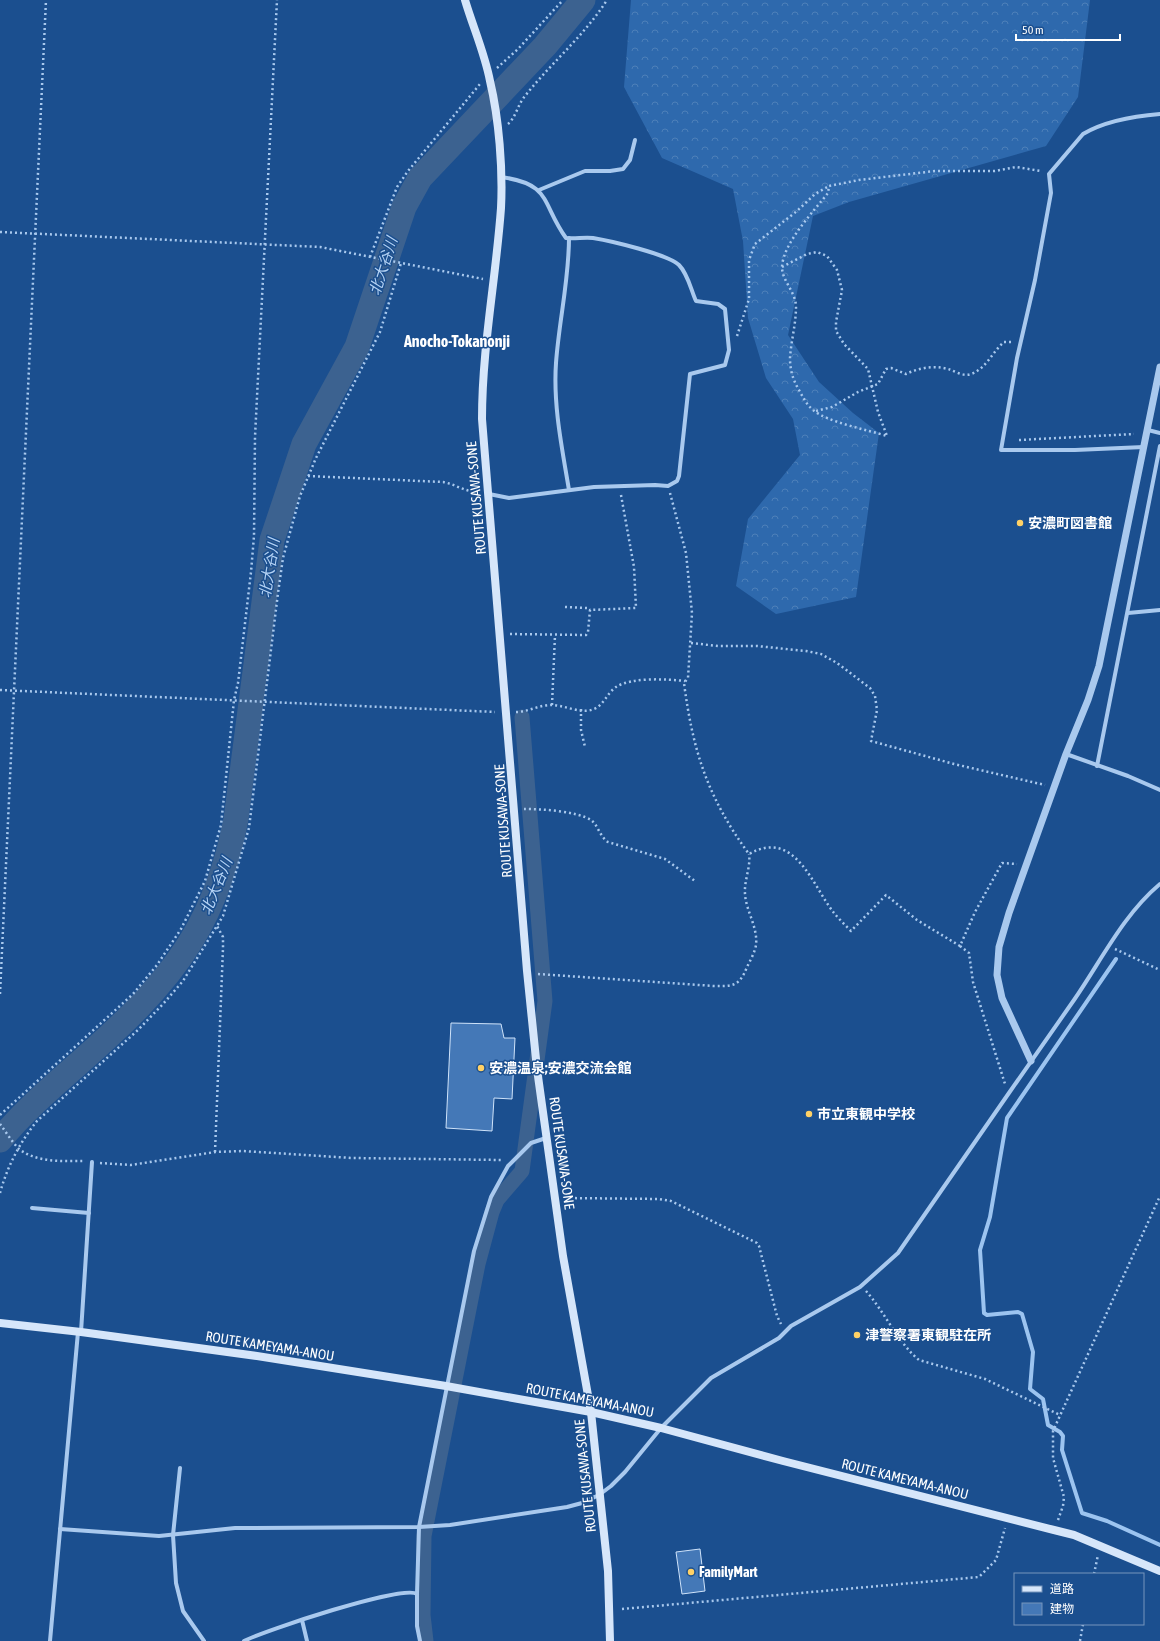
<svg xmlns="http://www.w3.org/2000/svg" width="1160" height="1641" font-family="'Asap Condensed','Noto Sans JP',sans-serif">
<defs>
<pattern id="forest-crowns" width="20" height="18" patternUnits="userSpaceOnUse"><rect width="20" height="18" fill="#2e69ad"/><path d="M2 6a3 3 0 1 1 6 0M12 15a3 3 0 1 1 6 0" fill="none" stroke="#4d80b9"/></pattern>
</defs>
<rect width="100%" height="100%" fill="#1b4f8f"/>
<polygon fill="url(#forest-crowns)" points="631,0 1090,0 1078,97 1046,146 849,202 813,216 788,335 819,382 853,413 879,433 856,597 776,614 736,586 748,519 800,455 793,419 766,378 748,318 743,241 733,189 662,158 624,87"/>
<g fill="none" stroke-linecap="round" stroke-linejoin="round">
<polyline stroke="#9cc4f0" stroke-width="4" points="1116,959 1007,1118 990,1217 980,1250 984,1313 987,1315 1018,1312 1022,1314 1033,1352 1030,1389 1043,1399 1048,1425 1060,1432 1063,1436 1062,1450 1082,1513 1107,1521 1160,1545"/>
<polyline stroke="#3c6290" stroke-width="15" points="426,1641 423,1615 424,1536 478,1264 492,1212 497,1200 522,1171 545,1001 522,717"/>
<path stroke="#3c6290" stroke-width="25" d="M0,1140C32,1101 73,1070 110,1035C180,971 218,914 236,819L272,540L304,444L357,347L404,207L420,178L545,46L583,0"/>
</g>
<g fill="#4478b7" stroke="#cfe3fa">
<polygon points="451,1023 501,1024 504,1038 515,1038 512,1099 494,1098 492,1131 446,1128"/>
<polygon points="700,1549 705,1591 682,1594 676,1552"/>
</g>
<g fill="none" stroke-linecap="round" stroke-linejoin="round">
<g stroke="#a9c9ee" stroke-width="2.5" stroke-dasharray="2 3" stroke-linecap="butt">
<polyline points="497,68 518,49 563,0"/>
<path d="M508,124C516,117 518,104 525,96C551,63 584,36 607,0"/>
<polyline points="0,232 320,247 483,279"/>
<polyline points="370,257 397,187 408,171 480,84"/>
<path d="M782,267L807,254L817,252L827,256L837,270L842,290L836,322V331L844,344L868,369L878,412L887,436C868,430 827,422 813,410C806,404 803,397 799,390C793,380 790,370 790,358C791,341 796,324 796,307C796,292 782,281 782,267C783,243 814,211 828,193L829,186L859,180L935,171H995L1016,167L1041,171"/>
<polyline points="737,336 749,299 749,260 755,244 797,211 815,194 829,186"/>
<path d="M816,411L832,407L858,392L878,384L886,369L891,368L906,374C919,368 933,365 948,369C955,371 963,377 971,374C986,369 993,351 1004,342H1013"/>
<polyline points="1019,440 1134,434"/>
<path d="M308,476L443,482C455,484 465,492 478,492"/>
<path d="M670,493L686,553L692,613L688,678L684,683C693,752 708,798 749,854C795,828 812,885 834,913C839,919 845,925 851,931L886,895L917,920L960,946L975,912L1002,863L1017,864"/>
<polyline points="565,607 587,608 590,610"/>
<polyline points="510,634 586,635 588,632 590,610 636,608 634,567 621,495"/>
<polyline points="691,643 718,646 757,646 806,651 821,654 837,663 870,688 875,696 877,710 871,741 954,764 1045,785"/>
<polyline points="0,690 495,712"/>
<polyline points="552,705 555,635"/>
<polyline points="581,709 581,730 585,747"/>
<path d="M516,712C527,712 537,706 549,705C563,704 581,715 594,709C604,705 607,693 616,687C631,677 667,679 685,681"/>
<path d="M524,809C542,809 576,811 591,820C598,825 600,837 608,842L665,859L695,881"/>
<polyline points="960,946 969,953 973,982 1005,1084"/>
<polyline points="1115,949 1160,970"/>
<path d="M538,974L714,986C733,986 739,987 747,967C750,961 755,952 756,945C758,927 746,911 745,894C744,880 751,867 749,854"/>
<polyline points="0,994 46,0"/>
<polyline points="0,1115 133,994 157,965 181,929 205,881 221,825 234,700 238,683 251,572 254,536 255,437 277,0"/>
<path d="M0,1124C6,1132 12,1142 19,1149C37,1163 63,1161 85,1161"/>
<polyline points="215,1152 223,948 223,937 217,926"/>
<polyline points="100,1163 131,1165 215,1152 243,1151 352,1158 501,1160 503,1161"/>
<path d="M0,1193C7,1167 20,1142 37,1121L138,1030L163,1004L183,981L223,916L249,828L278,593L283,558L300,496L316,458L380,332L401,263"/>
<polyline points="565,1198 659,1199 671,1201 757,1243 759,1246 777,1316 781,1324"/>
<path d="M866,1291C884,1311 899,1344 919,1360L985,1379L1060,1415"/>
<polyline points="1058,1520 1063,1506 1064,1497 1053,1458 1053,1431 1160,1196"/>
<polyline points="1094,1574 1098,1555"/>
<polyline points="622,1609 979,1577 996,1560 1005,1528"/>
<polyline points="1080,1641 1083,1624"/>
</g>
<g stroke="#a9c9ee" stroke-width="4">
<polyline points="539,190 585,171 610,171 623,169 630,160 635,140"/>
<path d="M569,238C569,280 559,321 556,363C553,405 562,448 569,490"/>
<polyline points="1148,430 1160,433"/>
<path d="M1144,447L1075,450H1001L1017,358L1035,280L1051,193L1049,174L1083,134C1105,121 1135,116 1160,114"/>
<path d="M489,494L509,498L594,487L655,485L668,486L677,481L679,476L690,374L725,365L729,350L725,309L718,304L696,301C691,290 688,274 679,265C667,254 611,241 593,238C584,237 575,239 566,238C541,203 552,184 501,177"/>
<polyline points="1128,613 1160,610"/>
<polyline points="1066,754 1128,776 1160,790"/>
<polyline points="1097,766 1160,446"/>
<polyline points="32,1208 89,1213"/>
<polyline points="81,1332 92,1162"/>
<polyline points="180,1468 173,1535 176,1583 183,1611 204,1641"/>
<path d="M60,1529L159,1536L235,1528L419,1527L450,1525L567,1507L582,1503L599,1495L611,1486L625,1472L661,1428L711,1378L779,1338L791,1326L860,1287L898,1253C956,1169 1015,1084 1074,1000C1101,961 1123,915 1160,884"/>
<polyline points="302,1620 307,1641"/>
<polyline points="50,1641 78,1332"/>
<path d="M244,1641C263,1631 404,1584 417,1594"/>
<polyline points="420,1641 417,1626 417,1594 419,1527 474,1251 491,1197 508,1166 531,1143 546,1138"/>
</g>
<polyline stroke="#a9c9ee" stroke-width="7" points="1031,1061 1002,998 997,975 999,947 1009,913 1066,754 1088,700 1099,666 1160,367"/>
<g stroke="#d6e6fa" stroke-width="8">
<path d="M465,0C473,27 485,54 490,81C499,119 503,169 501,208C496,278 482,348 482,419L527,971L537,1069L563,1256L591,1412L608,1571L610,1641"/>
<polyline points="0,1323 81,1332 257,1356 446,1386 591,1412 661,1428 783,1461 1054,1530 1074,1535 1160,1571"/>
</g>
</g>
<g fill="#ffd166" stroke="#1b4f8f" stroke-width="1.5">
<circle cx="1020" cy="523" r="4"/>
<circle cx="481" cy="1068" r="4"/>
<circle cx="809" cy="1114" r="4"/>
<circle cx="857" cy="1335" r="4"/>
<circle cx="691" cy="1572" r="4"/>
</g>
<g text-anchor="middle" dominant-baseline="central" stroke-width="3" stroke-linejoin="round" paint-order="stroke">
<g font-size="14" fill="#fff" stroke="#1b4f8f">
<text transform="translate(476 498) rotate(-95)">ROUTE KUSAWA-SONE</text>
<text transform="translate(503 821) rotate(-94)">ROUTE KUSAWA-SONE</text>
<text transform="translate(562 1153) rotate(82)">ROUTE KUSAWA-SONE</text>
<text transform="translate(270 1346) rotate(9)">ROUTE KAMEYAMA-ANOU</text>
<text transform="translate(590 1400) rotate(11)">ROUTE KAMEYAMA-ANOU</text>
<text transform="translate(585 1476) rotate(-96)">ROUTE KUSAWA-SONE</text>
<text transform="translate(905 1479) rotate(14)">ROUTE KAMEYAMA-ANOU</text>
</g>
<g font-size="14" font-weight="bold" fill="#fff" stroke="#1b4f8f" text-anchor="start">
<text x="1028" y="523">安濃町図書館</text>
<text x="489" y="1068">安濃温泉;安濃交流会館</text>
<text x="817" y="1114">市立東観中学校</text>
<text x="865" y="1335">津警察署東観駐在所</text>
<text x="699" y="1572">FamilyMart</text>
</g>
<g font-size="15" font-style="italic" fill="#b5d3f5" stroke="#1b4f8f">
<text transform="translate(383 266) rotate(-72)">北大谷川</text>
<text transform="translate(269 568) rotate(-81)">北大谷川</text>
<text transform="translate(216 886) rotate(-68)">北大谷川</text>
</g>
<g font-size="16" font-weight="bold" fill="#fff" stroke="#1b4f8f">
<text x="457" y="341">Anocho-Tokanonji</text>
</g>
</g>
<rect x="1014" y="1573" width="130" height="52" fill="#1b4f8f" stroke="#7695bc"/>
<rect x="1022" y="1586" width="20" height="6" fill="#d6e6fa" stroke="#7695bc"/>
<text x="1050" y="1593" font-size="12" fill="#ffffff">道路</text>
<rect x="1022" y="1603" width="20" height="12" fill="#4478b7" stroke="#7695bc"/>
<text x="1050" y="1613" font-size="12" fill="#ffffff">建物</text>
<path d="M1016 34v6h104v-6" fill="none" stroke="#ffffff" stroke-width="2"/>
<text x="1022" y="34" font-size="12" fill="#ffffff" stroke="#1b4f8f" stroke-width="3" paint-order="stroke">50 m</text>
</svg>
